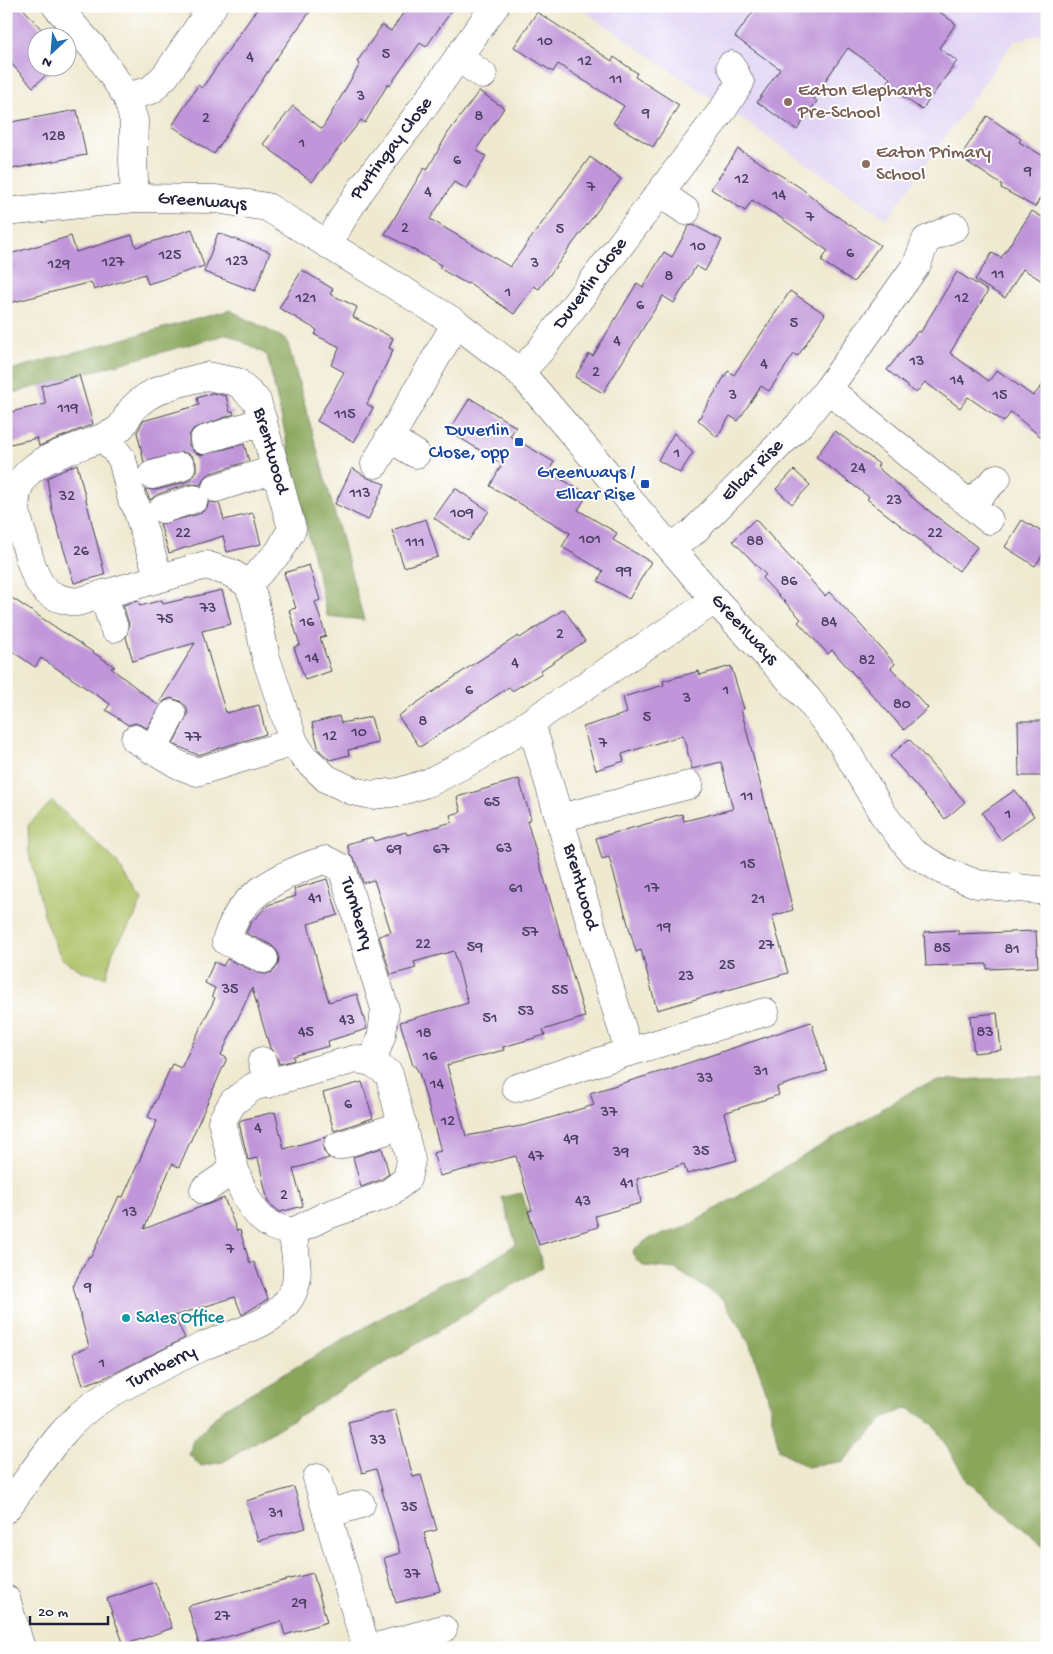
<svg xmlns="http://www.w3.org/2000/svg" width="1053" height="1654" font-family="'Gochi Hand',sans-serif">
<rect width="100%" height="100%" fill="#fff"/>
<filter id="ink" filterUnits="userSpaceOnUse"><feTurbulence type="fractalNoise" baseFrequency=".02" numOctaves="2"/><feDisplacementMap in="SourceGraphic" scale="10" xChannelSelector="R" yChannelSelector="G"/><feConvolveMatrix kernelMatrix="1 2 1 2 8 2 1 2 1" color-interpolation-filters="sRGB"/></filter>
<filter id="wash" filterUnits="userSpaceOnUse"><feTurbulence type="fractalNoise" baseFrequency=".0096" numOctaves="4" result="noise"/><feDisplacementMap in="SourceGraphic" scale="20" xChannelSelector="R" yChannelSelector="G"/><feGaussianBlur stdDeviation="1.12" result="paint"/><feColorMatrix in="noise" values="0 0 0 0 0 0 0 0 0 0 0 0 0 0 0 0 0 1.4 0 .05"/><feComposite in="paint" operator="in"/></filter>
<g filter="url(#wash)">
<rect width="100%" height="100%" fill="#efe9d0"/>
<polygon fill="#e0d4f4" points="577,6 1047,6 1047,33 1014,41 887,219"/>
<polygon fill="#acc064" stroke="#677150" points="52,801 115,860 142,900 134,918 113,951 106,977 83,972 61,958 47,926 29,854 28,825"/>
<g fill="#89a65a" stroke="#56644a">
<polygon points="230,310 287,340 364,620 327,616 267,355 228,334 6,395 6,371"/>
<polygon points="1047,1076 1047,1549 968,1482 933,1424 908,1408 885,1417 844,1461 807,1467 779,1450 767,1393 750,1345 723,1299 675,1269 644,1266 635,1259 633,1250 648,1239 684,1228 915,1089 939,1081"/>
<polygon points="522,1193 543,1267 223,1462 201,1466 189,1455 193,1440 223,1409 440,1284 469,1275 516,1244 502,1197"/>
</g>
<g id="blocks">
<g fill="#c095d9">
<polygon points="6,6 21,6 49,38 38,38 38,68 54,68 33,87 6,58"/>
<polygon points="259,6 314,6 278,56 214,154 172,126 198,85 202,88"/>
<polygon points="408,6 455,6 426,47 420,43 390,85 388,84 365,123 361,120 312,182 263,144 293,106 322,129 360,64 357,62 382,25 391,31"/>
<polygon points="757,6 932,6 956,24 939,48 957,61 922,110 886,84 890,78 848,48 813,98 817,101 797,130 757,102 780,69 735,37"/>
<polygon points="537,12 612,61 614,57 637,73 635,77 679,105 653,147 613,123 624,106 558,64 553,72 514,47"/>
<polygon points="479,91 504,108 476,150 486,156 467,189 454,182 430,219 510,267 590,157 621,179 539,289 534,286 514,314 468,282 467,284 439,268 441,265 385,234 424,168 427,170 448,133"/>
<polygon points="77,110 86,155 6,170 6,123"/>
<polygon points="987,116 1021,139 1019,142 1047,158 1047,186 1035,207 1001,188 1002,185 960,157"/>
<polygon points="738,149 801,188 832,213 880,245 854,282 821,261 828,251 781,218 752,200 745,211 711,189"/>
<polygon points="1032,211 1047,220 1047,284 1023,269 1005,298 975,280 992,253 1001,258"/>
<polygon points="693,225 722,240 705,271 696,266 674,303 663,296 603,393 575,377 589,354 593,356 637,283 643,287 664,252 672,257 689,226"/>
<polygon points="192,229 204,266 148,284 145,274 94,290 91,282 6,304 6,255 71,236 76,252 132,235 136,247"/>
<polygon points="218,233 270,252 255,291 204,272"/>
<polygon points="302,270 333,289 330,294 357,307 353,317 393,338 389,348 393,350 367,404 373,408 354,442 317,421 344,372 331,365 340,347 315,335 317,330 279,308"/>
<polygon points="957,272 988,291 950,353 989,381 997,370 1033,396 1047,380 1047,442 1011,412 1004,422 968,397 960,408 925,382 916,393 887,370 918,331 920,333"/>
<polygon points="790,291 825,314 798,356 794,354 769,391 761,386 738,421 730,416 717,437 698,420 728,371 734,375"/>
<polygon points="79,375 93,424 39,446 37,438 6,445 6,413 46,404 41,386"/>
<polygon points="212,393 226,396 230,412 233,411 234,414 193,429 189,436 189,445 194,452 201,455 244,444 249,461 211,473 204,478 201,485 189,484 158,494 150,500 145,489 156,490 186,482 192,478 196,471 196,463 192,456 184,452 144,462 137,432 143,421 199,405 197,398"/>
<polygon points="470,398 516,427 510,436 554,462 548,472 588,494 578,510 617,533 613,540 651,562 629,599 598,581 603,571 562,547 570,533 490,486 502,464 449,431"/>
<polygon points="835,431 879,464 877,467 920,504 977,547 959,571 867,499 869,497 816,457"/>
<polygon points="674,433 693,453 680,473 658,460"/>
<polygon points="77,464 105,575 74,583 52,510 47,478"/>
<polygon points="352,468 368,478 385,484 368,520 335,504"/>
<polygon points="794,470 810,485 792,504 776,489"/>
<polygon points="455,488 489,511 468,541 434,518"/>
<polygon points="209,502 219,503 224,520 253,513 261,544 227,552 223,536 169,553 160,524 199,514 206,509"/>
<polygon points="426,519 438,557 404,567 392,530"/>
<polygon points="755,519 825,596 829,592 858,622 895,664 891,668 928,708 904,730 832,650 828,654 798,622 801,619 762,578 766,575 733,541"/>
<polygon points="1022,520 1047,535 1047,548 1035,566 1005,547"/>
<polygon points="309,565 320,600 315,602 326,636 320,638 331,671 305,680 294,647 300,645 289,610 296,608 284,573"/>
<polygon points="222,590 231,624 202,631 217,684 226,713 259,705 266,734 198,755 173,744 188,714 186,706 180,701 171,698 164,701 147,728 136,723 128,725 106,710 110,704 41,658 35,667 6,647 6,594 115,667 111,668 158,705 195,643 133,661 126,637 129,624 123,605 138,601 140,606 162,600 163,604"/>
<polygon points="564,609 585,641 540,671 542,673 512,691 509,687 420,747 398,716 472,665 518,636 520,638"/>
<polygon points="731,666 744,709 741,709 793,910 772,916 788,973 657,1010 641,950 636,952 609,857 602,859 596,838 682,814 684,821 733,809 721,762 692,769 683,735 622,754 624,761 596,770 583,727 627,713 623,697 664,685 663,681 699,671 700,675"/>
<polygon points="339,716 341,723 371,717 378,743 348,750 349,755 330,760 319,750 312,723"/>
<polygon points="1018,721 1047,721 1047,776 1019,776"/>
<polygon points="909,739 965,802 945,819 890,756"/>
<polygon points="519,779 531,819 527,821 585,1017 543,1030 545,1035 503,1047 504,1050 447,1065 466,1136 526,1125 594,1105 590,1093 676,1067 811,1022 827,1071 777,1087 779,1095 724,1113 737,1160 687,1174 684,1164 637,1179 641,1203 595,1216 598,1227 539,1245 528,1211 532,1210 516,1156 440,1176 433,1153 441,1151 419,1073 415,1066 413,1066 400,1022 468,1003 454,951 414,962 416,968 391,975 379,936 391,932 374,880 363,883 357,863 350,855 347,844 372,837 374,841 406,832 407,835 452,822 450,815 461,812 457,797"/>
<polygon points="1015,790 1034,816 1001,840 982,813"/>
<polygon points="327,879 338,915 308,924 318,965 329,1002 357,994 367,1029 328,1041 329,1046 293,1056 294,1060 279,1064 277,1057 270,1048 252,988 221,1055 227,1058 179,1167 172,1164 144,1229 224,1198 237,1231 240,1230 250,1264 254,1262 268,1299 242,1315 235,1297 174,1316 185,1338 107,1377 83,1385 73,1353 89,1347 73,1286 89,1256 91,1257 119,1196 123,1197 157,1121 148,1117 172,1064 181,1068 215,998 212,996 215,988 205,983 214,962 223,966 227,959 258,973 266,974 273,972 278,965 279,957 277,951 271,945 246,933 251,923 268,905 296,896 294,889"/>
<polygon points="958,930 958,934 1036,931 1038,967 987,969 987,964 926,966 924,932"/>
<polygon points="997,1013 1001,1050 974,1053 970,1016"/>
<polygon points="362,1082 373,1118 334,1131 323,1093"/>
<polygon points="275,1112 284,1149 326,1137 323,1150 329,1158 293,1169 303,1206 280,1212 268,1202 258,1158 248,1160 239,1123 241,1120"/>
<polygon points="382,1148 389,1174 380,1180 361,1187 353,1157"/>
<polygon points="395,1410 413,1477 421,1475 437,1530 424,1533 440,1591 396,1603 384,1558 400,1553 376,1469 362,1473 348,1422"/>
<polygon points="294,1487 306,1528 258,1541 246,1501"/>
<polygon points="313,1573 327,1622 285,1635 281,1621 199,1645 188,1606"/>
<polygon points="155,1582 172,1628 124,1645 107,1599"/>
</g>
</g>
</g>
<g filter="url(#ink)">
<use href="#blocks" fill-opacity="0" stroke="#414051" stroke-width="1"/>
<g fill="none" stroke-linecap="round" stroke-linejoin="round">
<defs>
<g id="minor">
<polyline points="56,6 96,51 127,97 134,121 133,161 135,198"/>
<polyline points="459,58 483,75"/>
<polyline points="127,97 151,90 166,75 213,6"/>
<polyline points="660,193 686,211"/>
<polyline points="6,212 135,198 216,199 267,207 456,323 520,372 715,600 807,698 841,742 883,814 912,852 944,871 977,884 1047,891"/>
<path d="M329,244C351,198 383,161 413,121C441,83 467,44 495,6"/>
<polyline points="520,372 539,352 724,108 740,83 731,65"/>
<path d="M207,376L237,382L257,401L292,529L279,552L248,584L231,573L206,565L77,602C44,598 38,586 29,557C25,541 18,525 16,509C10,455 83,451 116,431C125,426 127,414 134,407C154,387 180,383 207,376Z"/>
<polyline points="828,389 989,520"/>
<polyline points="105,438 122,459 132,500"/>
<polyline points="389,438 416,454"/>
<polyline points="204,440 263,421"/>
<polyline points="375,464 456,323"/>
<polyline points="152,475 181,467"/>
<polyline points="216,488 276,469"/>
<polyline points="970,504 997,478"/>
<polyline points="136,506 159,578"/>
<polyline points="163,509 194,499"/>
<polyline points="671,546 692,533 801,423 828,389 917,264 926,240 955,227"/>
<polyline points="248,584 254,599 266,658 294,742 303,756 327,779 353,791 372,795 399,792 430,782 478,757 715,600"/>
<polyline points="103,594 114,628"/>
<polyline points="135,739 179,765 197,772 294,742"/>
<polyline points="152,750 172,714"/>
<polyline points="560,818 689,785"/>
<path d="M264,959L226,941C230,930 235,916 243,907C260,885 300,867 326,860L342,868L385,1009L382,1034L372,1062"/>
<polyline points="629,1052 765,1012"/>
<path d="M356,1059L372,1062L389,1074L411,1160L407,1179L388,1194L325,1216L293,1232C286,1230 277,1229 271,1225C241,1209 229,1151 222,1121L233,1102L253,1087Z"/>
<polyline points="262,1061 268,1084"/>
<polyline points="516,1088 629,1052 531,723"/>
<polyline points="338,1146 403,1125"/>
<polyline points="204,1190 233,1170"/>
<polyline points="317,1478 366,1648"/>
<path d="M6,1509C34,1473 61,1424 100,1400C132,1380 170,1362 204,1346C234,1332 277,1326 293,1292C301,1276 294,1250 293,1232"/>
<polyline points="327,1514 361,1504"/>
<polyline points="6,1599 21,1648"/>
<polyline points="372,1648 443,1629"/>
</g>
</defs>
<use href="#minor" stroke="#414051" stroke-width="29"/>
<use href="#minor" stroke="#fff" stroke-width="28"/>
</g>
</g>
<g fill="#8d6e63" stroke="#fff" stroke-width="2">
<circle cx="788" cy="102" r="5"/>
<circle cx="866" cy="164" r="5"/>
</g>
<g fill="#1a4fb4" stroke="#fff" stroke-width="2">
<rect x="514" y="437" width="10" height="10" rx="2.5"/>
<rect x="640" y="479" width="10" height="10" rx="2.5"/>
</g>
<circle fill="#0f9aa8" stroke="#fff" stroke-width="2" cx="126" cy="1318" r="5"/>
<g text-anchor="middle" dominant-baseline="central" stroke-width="4" stroke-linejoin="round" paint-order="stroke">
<g font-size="16" fill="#4a3f62">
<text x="545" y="42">10</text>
<text x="386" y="55">5</text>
<text x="250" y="58">4</text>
<text x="585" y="62">12</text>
<text x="616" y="80">11</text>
<text x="361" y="97">3</text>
<text x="646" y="114">9</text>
<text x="479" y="117">8</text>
<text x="206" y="119">2</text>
<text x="54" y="137">128</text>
<text x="302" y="144">1</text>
<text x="457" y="161">6</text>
<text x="1028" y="172">9</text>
<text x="742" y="180">12</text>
<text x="591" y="188">7</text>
<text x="428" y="193">4</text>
<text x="779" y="196">14</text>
<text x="810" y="218">7</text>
<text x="405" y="229">2</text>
<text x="560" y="230">5</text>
<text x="698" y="247">10</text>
<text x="850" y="254">6</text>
<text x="170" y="256">125</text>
<text x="237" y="262">123</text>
<text x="113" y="263">127</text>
<text x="535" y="264">3</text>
<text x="59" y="265">129</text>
<text x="998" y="275">11</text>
<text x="669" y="277">8</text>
<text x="508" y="293">1</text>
<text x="306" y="299">121</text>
<text x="962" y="299">12</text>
<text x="640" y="306">6</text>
<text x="794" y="324">5</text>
<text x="617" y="342">4</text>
<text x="917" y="362">13</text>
<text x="764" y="365">4</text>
<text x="596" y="373">2</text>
<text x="957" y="381">14</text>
<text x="733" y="396">3</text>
<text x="1000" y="396">15</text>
<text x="68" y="409">119</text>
<text x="345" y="415">115</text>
<text x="677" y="454">1</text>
<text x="858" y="469">24</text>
<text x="360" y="494">113</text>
<text x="67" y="497">32</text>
<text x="894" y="501">23</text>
<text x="462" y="514">109</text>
<text x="183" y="534">22</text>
<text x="935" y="534">22</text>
<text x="590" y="540">101</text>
<text x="755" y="542">88</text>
<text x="415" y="543">111</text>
<text x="81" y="552">26</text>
<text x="624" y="572">99</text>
<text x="789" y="582">86</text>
<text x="208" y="609">73</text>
<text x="165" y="620">75</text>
<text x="307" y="623">16</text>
<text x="829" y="623">84</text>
<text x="560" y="635">2</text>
<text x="312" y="659">14</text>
<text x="867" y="661">82</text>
<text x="515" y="664">4</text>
<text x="469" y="691">6</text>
<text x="726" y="691">1</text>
<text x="687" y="699">3</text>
<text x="902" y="705">80</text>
<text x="647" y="718">5</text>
<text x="423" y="722">8</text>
<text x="359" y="733">10</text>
<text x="330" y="737">12</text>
<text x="193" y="738">77</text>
<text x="603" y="744">7</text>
<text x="747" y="797">11</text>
<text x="492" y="803">65</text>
<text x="1008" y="815">1</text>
<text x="504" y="849">63</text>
<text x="394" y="850">69</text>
<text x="441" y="850">67</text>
<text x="748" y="865">15</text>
<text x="516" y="889">61</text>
<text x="652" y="889">17</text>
<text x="315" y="899">41</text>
<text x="758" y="900">21</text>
<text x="664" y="928">19</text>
<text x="530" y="933">57</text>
<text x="423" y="945">22</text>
<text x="766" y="946">27</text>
<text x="475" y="948">59</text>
<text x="942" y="949">85</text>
<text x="1012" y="950">81</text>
<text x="727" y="966">25</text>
<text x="686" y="977">23</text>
<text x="230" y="990">35</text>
<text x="560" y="991">55</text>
<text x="526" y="1012">53</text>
<text x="490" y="1019">51</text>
<text x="347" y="1021">43</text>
<text x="306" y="1033">45</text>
<text x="985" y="1033">83</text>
<text x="424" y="1034">18</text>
<text x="430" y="1057">16</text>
<text x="761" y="1072">31</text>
<text x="705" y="1079">33</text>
<text x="437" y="1085">14</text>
<text x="348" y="1105">6</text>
<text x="609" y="1113">37</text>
<text x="448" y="1122">12</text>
<text x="258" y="1129">4</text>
<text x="571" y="1140">49</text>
<text x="701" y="1152">35</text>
<text x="621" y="1153">39</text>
<text x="536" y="1157">47</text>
<text x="627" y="1184">41</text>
<text x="284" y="1196">2</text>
<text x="583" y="1202">43</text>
<text x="130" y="1213">13</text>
<text x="230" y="1250">7</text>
<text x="88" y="1288">9</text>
<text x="102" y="1364">1</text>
<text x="378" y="1441">33</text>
<text x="409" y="1508">35</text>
<text x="276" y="1514">31</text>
<text x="412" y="1575">37</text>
<text x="299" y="1604">29</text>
<text x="222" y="1617">27</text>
</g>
<g font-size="19" fill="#785e54" stroke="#fff" text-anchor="start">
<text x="798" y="91">Eaton Elephants<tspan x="798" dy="22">Pre-School</tspan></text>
<text x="876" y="153">Eaton Primary<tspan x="876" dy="22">School</tspan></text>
</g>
<g font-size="19" fill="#22223b" stroke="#fff">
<text transform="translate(392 149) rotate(-53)">Purtingay Close</text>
<text transform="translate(202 202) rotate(4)">Greenways</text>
<text transform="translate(591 284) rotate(-53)">Duverlin Close</text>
<text transform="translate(270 451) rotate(74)">Brentwood</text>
<text transform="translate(753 471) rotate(-45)">Ellcar Rise</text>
<text transform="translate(744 630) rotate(47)">Greenways</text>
<text transform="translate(580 887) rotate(74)">Brentwood</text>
<text transform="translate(356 914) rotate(73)">Turnberry</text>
<text transform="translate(162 1368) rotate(-27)">Turnberry</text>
</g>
<g font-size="19" fill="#164399" stroke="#fff" text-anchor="end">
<text x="509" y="431">Duverlin<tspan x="509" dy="22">Close, opp</tspan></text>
<text x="635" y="473">Greenways /<tspan x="635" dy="22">Ellcar Rise</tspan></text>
</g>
<g font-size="19" fill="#0d838f" stroke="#fff" text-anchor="start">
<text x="136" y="1318">Sales Office</text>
</g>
</g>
<rect width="1053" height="1654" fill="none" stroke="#fff" stroke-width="25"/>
<g transform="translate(52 52) rotate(206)"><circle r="24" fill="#ffffff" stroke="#a7a7b1"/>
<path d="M0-4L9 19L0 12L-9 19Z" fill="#1f6fb2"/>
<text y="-8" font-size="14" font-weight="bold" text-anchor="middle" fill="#22223b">N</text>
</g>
<path d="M30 1616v8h78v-8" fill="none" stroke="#22223b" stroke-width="2.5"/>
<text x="38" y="1616" font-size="15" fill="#22223b" stroke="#ffffff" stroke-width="4" paint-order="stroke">20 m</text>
</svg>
